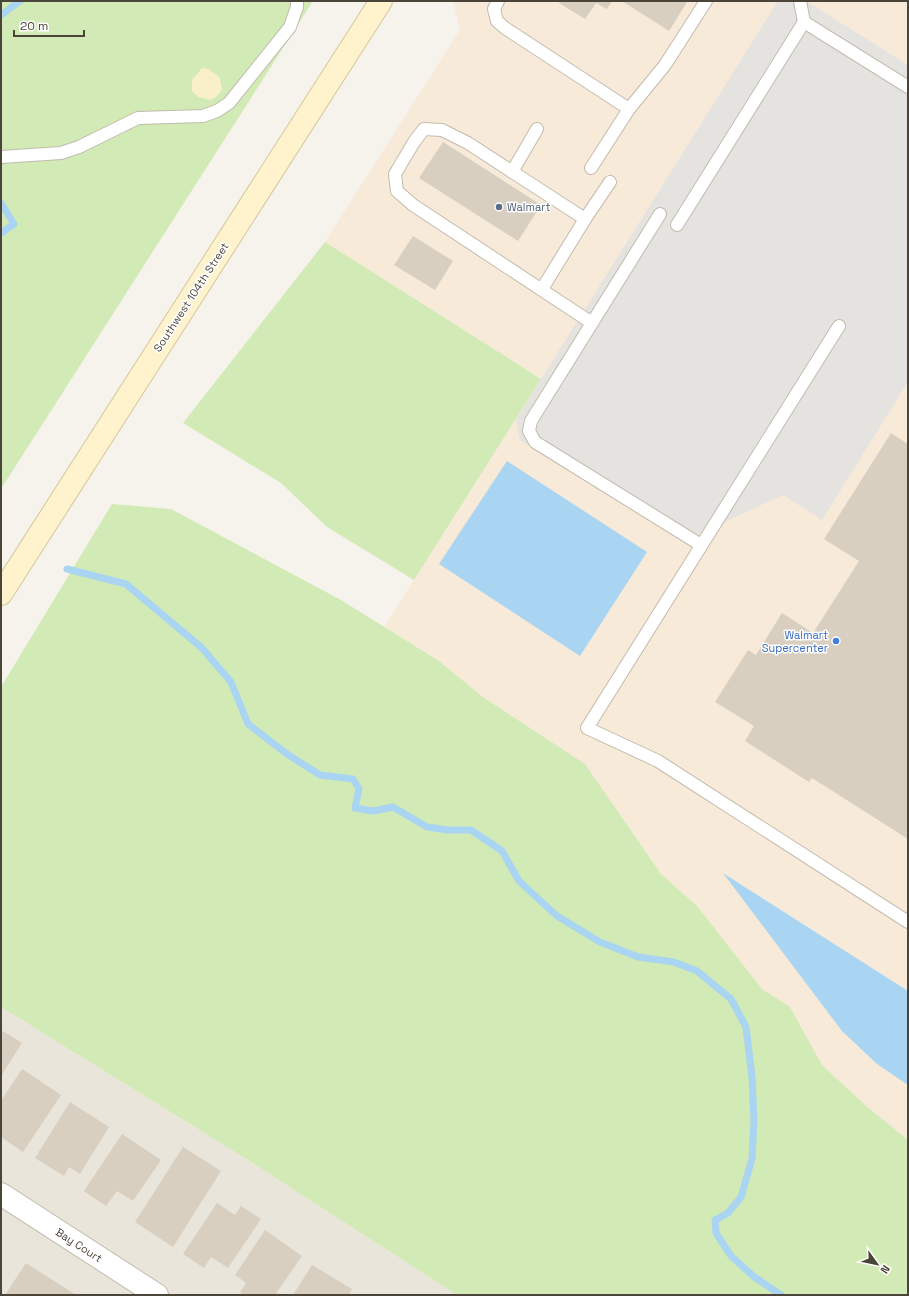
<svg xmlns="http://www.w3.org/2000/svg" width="909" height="1296" font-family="'Space Grotesk',sans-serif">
<rect width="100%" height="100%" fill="#f6f3ec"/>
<polygon fill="#eae5da" points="1,1007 240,1155 457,1295 1,1295"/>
<polygon fill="#f7ead8" points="453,1 908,1 908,991 725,874 877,1064 908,1085 908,1140 865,1105 822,1065 790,1007 762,989 697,906 661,874 585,764 483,697 439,661 384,627 541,379 325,242 460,30"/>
<g fill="#d2eab5">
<polygon points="1,1 313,1 1,489"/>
<polygon points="325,242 541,379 414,580 327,527 281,483 183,423"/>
<polygon points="112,504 171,509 341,600 439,661 483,697 585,764 661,874 697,906 762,989 790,1007 822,1065 865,1105 908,1140 908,1295 457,1295 240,1155 1,1007 1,687"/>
</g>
<polygon fill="#f9efc9" points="202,68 209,69 220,78 222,90 216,97 210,100 198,97 192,91 192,80"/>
<polygon fill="#e5e3e0" points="778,1 806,1 908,65 908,382 822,520 783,495 683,541 520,440 516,419"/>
<g fill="#a9d4f2">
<polygon points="507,461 647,552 580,656 439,564"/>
<polygon points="723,873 908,991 908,1085 877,1064 842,1031"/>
</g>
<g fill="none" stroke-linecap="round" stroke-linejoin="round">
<g stroke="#a9d4f2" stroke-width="7">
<polyline points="1,15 20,1"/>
<polyline points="1,203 14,224 1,233"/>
<polyline points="67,569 126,584 202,648 231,682 248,724 287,754 320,775 353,779 359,789 355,808 373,811 393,807 427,827 448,830 471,830 502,851 519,881 557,916 600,942 638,957 674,962 697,971 731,999 746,1027 752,1077 754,1121 752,1159 741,1197 728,1213 715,1220 716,1233 731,1256 753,1276 781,1295"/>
</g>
</g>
<g fill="#d8cfc1">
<polygon points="560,1 612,1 607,9 596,3 585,19 559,3"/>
<polygon points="622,1 685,1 687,2 669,31"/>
<polygon points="443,142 541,205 518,241 419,178"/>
<polygon points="413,236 453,261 435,290 394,265"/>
<polygon points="891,433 908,444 908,839 812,778 809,782 745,741 754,726 715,702 748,650 756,655 782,613 813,633 859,561 824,539"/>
<polygon points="3,1031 22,1043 1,1076 1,1035"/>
<polygon points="22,1069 61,1095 23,1152 1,1137 1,1101"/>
<polygon points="70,1102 109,1127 80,1174 69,1167 64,1176 35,1158"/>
<polygon points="122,1134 161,1160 133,1201 117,1191 106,1206 84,1191"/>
<polygon points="183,1147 221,1171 173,1247 135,1222"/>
<polygon points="217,1203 235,1215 241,1206 261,1219 228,1268 211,1257 204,1268 183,1254"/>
<polygon points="265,1230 302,1256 275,1295 244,1295 240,1292 246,1283 235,1275"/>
<polygon points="26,1263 76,1295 5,1295"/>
<polygon points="312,1265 352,1289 349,1295 293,1295"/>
</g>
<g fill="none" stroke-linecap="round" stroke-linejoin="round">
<defs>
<g id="lane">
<polyline points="498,1 494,9 497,21 505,28 629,109 591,168"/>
<polyline points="800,1 804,22"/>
<polyline points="629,109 665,65 706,1"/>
<polyline points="1,157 61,153 79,147 138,118 203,116 217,111 229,103 290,27 297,7 297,1"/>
<polyline points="512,172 537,129"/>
<polyline points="660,214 531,421 529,431 535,442 701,545"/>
<polyline points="585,219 468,143 442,130 424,129 414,142 395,174 397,191 413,205 592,323"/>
<polyline points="677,225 804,22 908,87"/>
<polyline points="542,289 585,219 610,182"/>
<polyline points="839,326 587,728 658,761 908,922"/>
</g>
<polyline id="street" points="1,1194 157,1295"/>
<polyline id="secondary" points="1,594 381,1"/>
</defs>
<use href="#lane" stroke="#c2bbae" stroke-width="14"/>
<use href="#street" stroke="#c2bbae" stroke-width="24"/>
<use href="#secondary" stroke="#d6c79b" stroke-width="24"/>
<use href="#lane" stroke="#fff" stroke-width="12"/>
<use href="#street" stroke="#fff" stroke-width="22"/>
<use href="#secondary" stroke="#fff3cd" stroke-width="22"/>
</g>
<circle fill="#5c6f8a" stroke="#fff" stroke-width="1.5" cx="499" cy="207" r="4"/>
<circle fill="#3f7fe0" stroke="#fff" stroke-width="1.5" cx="836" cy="641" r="4"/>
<g text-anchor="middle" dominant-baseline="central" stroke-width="3" stroke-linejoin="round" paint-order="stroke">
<g font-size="11" fill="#4e5e75" stroke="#fff" text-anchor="start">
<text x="507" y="207">Walmart</text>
</g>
<g font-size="11" fill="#4b4439" stroke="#fff">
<text transform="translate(191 297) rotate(-57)">Southwest 104th Street</text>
<text transform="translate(79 1245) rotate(33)">Bay Court</text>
</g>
<g font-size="11" fill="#366cbe" stroke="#fff" text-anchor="end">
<text x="828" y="635">Walmart<tspan x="828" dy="13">Supercenter</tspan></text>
</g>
</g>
<rect width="909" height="1296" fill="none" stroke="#4b4439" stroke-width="4"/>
<g transform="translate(877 1264) rotate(123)" stroke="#ffffff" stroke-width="3" paint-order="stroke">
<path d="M0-3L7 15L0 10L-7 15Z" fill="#4b4439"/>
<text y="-6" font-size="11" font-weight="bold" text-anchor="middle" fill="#4b4439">N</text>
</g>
<path d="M14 30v6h70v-6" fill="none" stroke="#4b4439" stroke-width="2"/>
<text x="20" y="30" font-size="12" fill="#4b4439" stroke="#ffffff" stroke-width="3" paint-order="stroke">20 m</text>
</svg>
